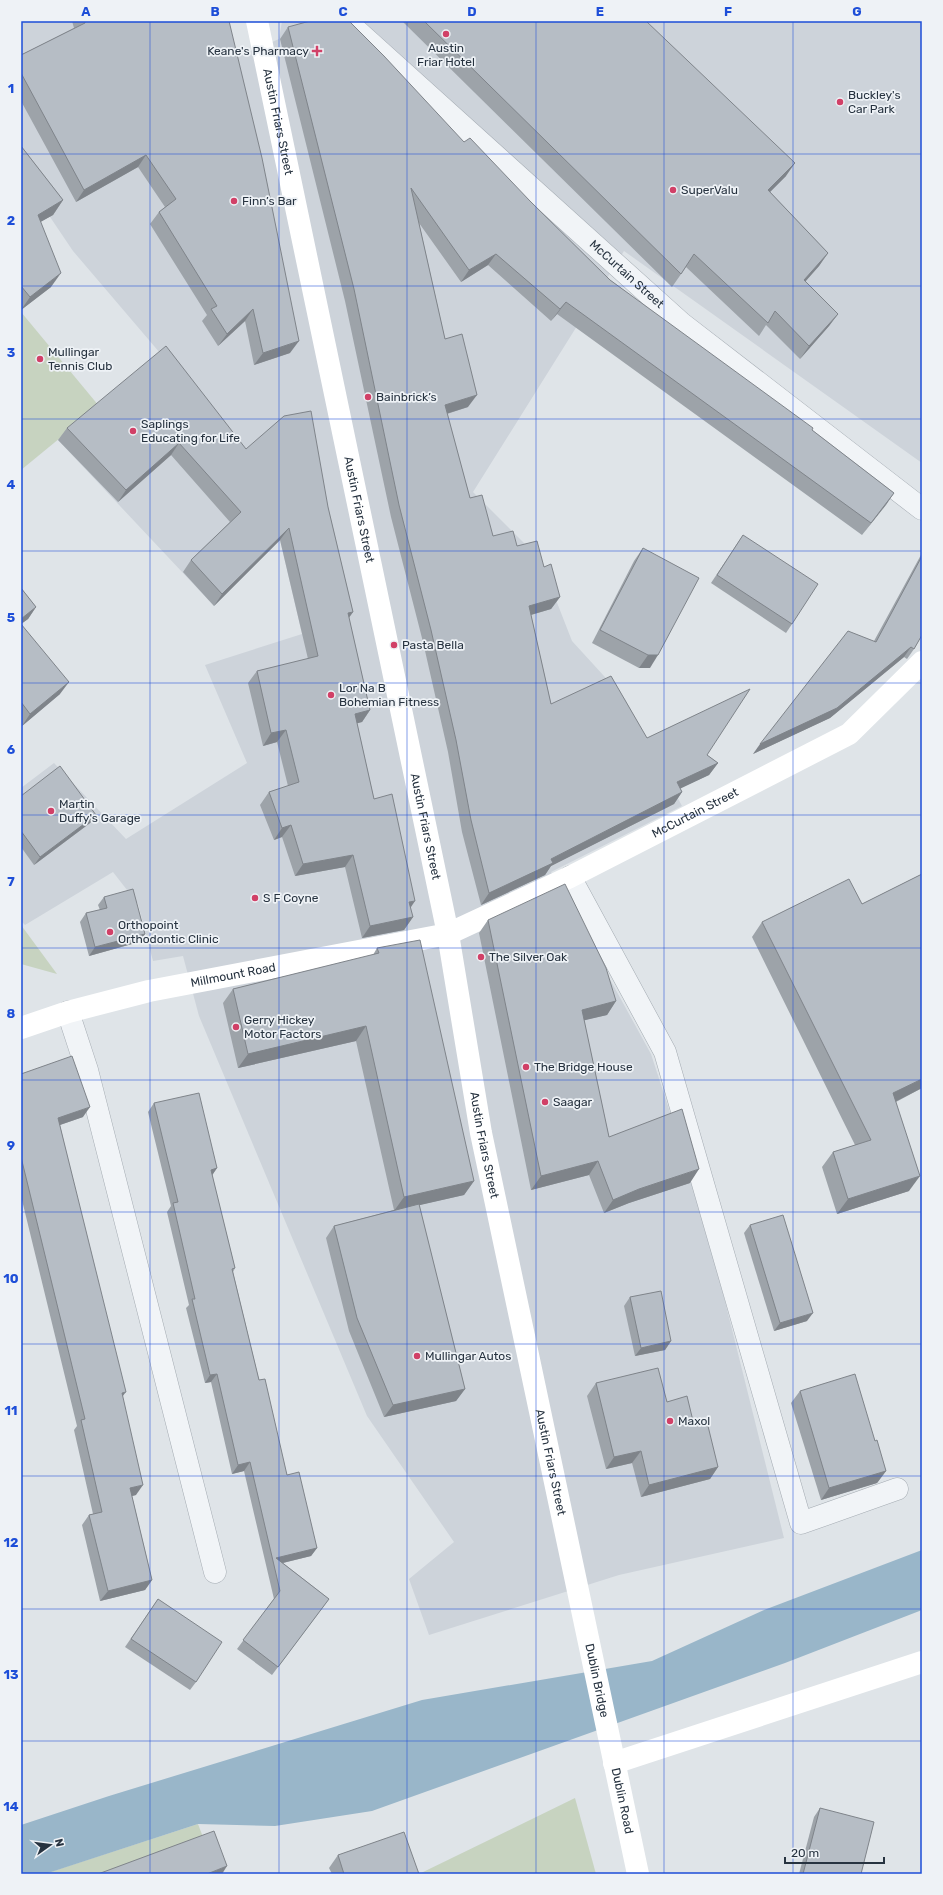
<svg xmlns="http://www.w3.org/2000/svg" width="943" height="1895" font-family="Rubik,sans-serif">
<rect width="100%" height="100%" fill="#dfe4e8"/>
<polygon fill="#cdd3da" points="21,21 219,21 228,61 279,39 282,21 922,21 922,463 624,251 473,492 540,559 572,641 625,699 682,806 551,872 651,1054 704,1217 784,1538 619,1575 429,1635 409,1579 454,1542 367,1416 199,1016 183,956 153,961 138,904 113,872 25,925 21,921 21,788 54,763 126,839 247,763 205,665 302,634 280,540 214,606 58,440 160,353 73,251 21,174"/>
<g fill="#c7d3c0">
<polygon points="21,312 99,406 21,470"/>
<polygon points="21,925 57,974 21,964"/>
<polygon points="575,1798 596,1874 419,1874"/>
<polygon points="198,1824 217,1874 44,1874"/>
</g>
<polygon fill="#99b6c9" points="922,1550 922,1610 785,1663 372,1811 275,1826 198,1824 45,1874 21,1874 21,1825 109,1796 422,1700 652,1661 764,1610"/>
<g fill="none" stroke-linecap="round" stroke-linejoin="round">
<defs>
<g id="street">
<path id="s1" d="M346,21L681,323L922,509"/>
<polyline points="570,877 665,1052 801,1523 897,1489"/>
<polyline points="68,1012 87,1070 215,1572"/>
</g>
</defs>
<use href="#street" stroke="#a4abb2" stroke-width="23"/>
<use href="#street" stroke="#f1f4f7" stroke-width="22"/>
<g stroke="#fff" stroke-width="22">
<path id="s2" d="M257,21L448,934L481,1133L638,1874"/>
<path id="s3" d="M21,1028L68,1012L149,991L448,934L570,877L849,734L922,662"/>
<polyline points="614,1763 922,1662"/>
</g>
</g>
<g fill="#9da3a9">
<polygon points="72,21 229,21 290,353 254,365 245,321 218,346 202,321 207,315 150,224 159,212 165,207 138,167 76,202 21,101 21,55 74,28"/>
<polygon points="402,21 646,21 786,176 770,192 828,253 819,266 805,282 838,314 829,326 800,359 766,325 759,336 686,267 672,287"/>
<polygon points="288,27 464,142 530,201 610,280 812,430 894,493 862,535 557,314 551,321 488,265 461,282 419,223 445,339 468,407 447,414 470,498 493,536 517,546 544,567 560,597 551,609 531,615 551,704 647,738 707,755 718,763 709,775 680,788 682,792 674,804 551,866 545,875 481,905 462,832 448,752 423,642 391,517 345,301 280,39"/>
<polygon points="21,146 63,200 53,215 40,222 51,287 21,310"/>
<polygon points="67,428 246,449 328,507 353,612 349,618 370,710 362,722 357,723 374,799 410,908 413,917 404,930 362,938 345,867 295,876 282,837 274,840 260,805 269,792 288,786 277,742 263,746 248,683 257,671 308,659 280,540 214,606 183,572 191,560 230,522 171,455 118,502 58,440"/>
<polygon points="743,535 792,624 786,633 711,583"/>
<polygon points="643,548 650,668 639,668 592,643 634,561"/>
<polygon points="922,553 922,635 914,649 907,659 904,657 830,718 753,754 874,641"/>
<polygon points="21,588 36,607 28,619 21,624 60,694 22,726 21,725"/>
<polygon points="21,796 96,815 90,823 34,865 21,847"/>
<polygon points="922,874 922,1088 896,1102 909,1191 837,1214 822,1167 833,1152 855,1145 752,937 762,922 862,904"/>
<polygon points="104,897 145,934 139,942 89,956 80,922 86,913 100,910 98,905"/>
<polygon points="488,920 616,1001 607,1015 584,1020 609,1137 690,1183 629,1203 604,1213 589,1175 531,1190 479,933"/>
<polygon points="377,948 474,1181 464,1195 419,1205 465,1389 456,1401 384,1417 349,1331 326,1238 334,1226 394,1210 356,1041 238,1068 223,1003 233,989 373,955"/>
<polygon points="21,1074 83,1117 60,1125 122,1397 136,1495 132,1496 152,1580 145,1590 100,1601 82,1525 89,1515 93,1514 74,1430 77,1426 21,1196"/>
<polygon points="154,1103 217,1168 212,1175 235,1268 233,1272 259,1380 287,1475 317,1548 311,1556 283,1563 329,1599 272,1675 237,1649 274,1599 244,1471 232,1474 211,1382 205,1383 186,1308 189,1305 167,1212 171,1206 148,1112"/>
<polygon points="750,1225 807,1321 774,1331 744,1233"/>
<polygon points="630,1297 671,1341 665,1350 635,1356 624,1306"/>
<polygon points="596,1383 667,1402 694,1425 718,1467 710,1479 641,1497 632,1463 606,1469 587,1396"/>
<polygon points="800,1391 875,1441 886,1471 877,1483 821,1500 791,1403"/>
<polygon points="158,1599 196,1682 190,1690 125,1647"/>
<polygon points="820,1808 861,1874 799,1874 814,1817"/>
<polygon points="338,1855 419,1874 332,1874 329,1868"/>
</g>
<g fill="#7f848a">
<polygon points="146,155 138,167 76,202 84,190"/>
<polygon points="795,163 786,176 759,203 768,190"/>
<polygon points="63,200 53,215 28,229 38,215"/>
<polygon points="828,253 819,266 795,293 804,280"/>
<polygon points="496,254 488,265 461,282 469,270"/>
<polygon points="61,273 51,287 21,310 30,297"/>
<polygon points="566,302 557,314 551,321 560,309"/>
<polygon points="253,309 245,321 218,346 227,334"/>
<polygon points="838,314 829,326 800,359 809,346"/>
<polygon points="299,341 290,353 254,365 263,353"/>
<polygon points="477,395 468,407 436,417 445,405"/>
<polygon points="179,443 171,455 118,502 126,490"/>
<polygon points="894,493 886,505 862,535 871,523"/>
<polygon points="289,528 280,540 214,606 222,594"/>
<polygon points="560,597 551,609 520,618 529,606"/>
<polygon points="36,607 28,619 21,624 21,619"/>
<polygon points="353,612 344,624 348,613"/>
<polygon points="911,647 904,657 830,718 753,754 760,744"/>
<polygon points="648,655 658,655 650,668 639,668"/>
<polygon points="69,682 60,694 22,726 30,714"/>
<polygon points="370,710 362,722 347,726 355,714"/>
<polygon points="286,730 277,742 263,746 271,733"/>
<polygon points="718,763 709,775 669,794 677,782"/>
<polygon points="682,792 674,804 551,866 545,875 481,905 489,893 551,859"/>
<polygon points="96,815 90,823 34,865 40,857"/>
<polygon points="291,825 282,837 274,840 282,828"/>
<polygon points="353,855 345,867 295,876 303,864"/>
<polygon points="415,901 407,913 409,902"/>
<polygon points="413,917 404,930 362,938 370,926"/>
<polygon points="145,934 139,942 89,956 95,947"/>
<polygon points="616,1001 607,1015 573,1023 582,1010"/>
<polygon points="366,1026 356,1041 238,1068 248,1054"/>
<polygon points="922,1079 922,1088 883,1108 893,1093"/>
<polygon points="90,1107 83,1117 51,1128 58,1118"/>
<polygon points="598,1161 589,1175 531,1190 541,1176"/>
<polygon points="217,1168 211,1177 211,1170"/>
<polygon points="699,1169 690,1183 629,1203 604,1213 613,1200 639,1189"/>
<polygon points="920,1176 909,1191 837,1214 848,1199"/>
<polygon points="474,1181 464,1195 394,1211 404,1197"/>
<polygon points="813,1313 807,1321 774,1331 780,1323"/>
<polygon points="671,1341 665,1350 635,1356 641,1348"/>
<polygon points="217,1374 211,1382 205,1383 210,1375"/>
<polygon points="465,1389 456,1401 384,1417 393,1405"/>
<polygon points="126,1392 118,1402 122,1393"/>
<polygon points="641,1451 632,1463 606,1469 614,1457"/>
<polygon points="250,1462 244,1471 232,1474 238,1465"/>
<polygon points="718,1467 710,1479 641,1497 649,1485"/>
<polygon points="886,1471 877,1483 821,1500 829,1488"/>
<polygon points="143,1485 136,1495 123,1498 130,1488"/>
<polygon points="317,1548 311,1556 274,1565 276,1558"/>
<polygon points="152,1580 145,1590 100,1601 108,1591"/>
<polygon points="227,1866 222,1874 207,1874"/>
</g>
<g fill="#b6bdc5" stroke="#7f848a">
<polygon points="85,21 229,21 262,158 299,341 263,353 253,309 227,334 211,309 217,306 159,212 176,199 146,155 84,190 21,73 21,55 85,23"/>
<polygon points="310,21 349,21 384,56 464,142 470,138 530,201 610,280 813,428 812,430 894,493 871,523 566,302 560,309 496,254 469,270 411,188 445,339 462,334 477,395 445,405 470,498 482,495 493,536 513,531 517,546 537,541 544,567 551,564 560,597 529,606 551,704 611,676 647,738 750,689 707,755 718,763 677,782 682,792 551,859 553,863 489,893 471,820 456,740 431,630 399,505 354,289 288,27"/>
<polygon points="424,21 646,21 795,163 768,190 828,253 804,280 838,314 809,346 775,311 768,323 694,254 681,274"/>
<polygon points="21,146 63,200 38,215 61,273 30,297 21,286"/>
<polygon points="166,346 246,449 284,416 311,411 328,507 353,612 348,613 370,710 355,714 374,799 392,794 415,901 409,902 413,917 370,926 353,855 303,864 291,825 282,828 269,792 299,782 286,730 271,733 257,671 318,656 289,528 222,594 191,560 241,512 179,443 126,490 67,428"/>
<polygon points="743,535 818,584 792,624 717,575"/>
<polygon points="643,548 699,578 658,655 648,655 600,630"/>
<polygon points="922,556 922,635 914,649 911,647 837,708 760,744 848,631 876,642"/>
<polygon points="21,588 36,607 21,619"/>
<polygon points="21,624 69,682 30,714 21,702"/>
<polygon points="60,766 96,815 40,857 21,831 21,796"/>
<polygon points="922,874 922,1079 893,1093 920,1176 848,1199 833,1152 871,1140 762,922 849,879 862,904"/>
<polygon points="565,884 606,968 616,1001 582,1010 609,1137 682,1109 699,1169 639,1189 613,1200 598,1161 541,1176 488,920"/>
<polygon points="133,889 145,934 95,947 86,913 107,908 104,897"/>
<polygon points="420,940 474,1181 404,1197 366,1026 248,1054 233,989 379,953 377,948"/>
<polygon points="72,1056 90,1107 58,1118 126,1392 122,1393 143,1485 130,1488 152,1580 108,1591 89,1515 102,1512 81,1420 85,1419 21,1157 21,1074"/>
<polygon points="199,1093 217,1168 211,1170 235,1268 232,1269 259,1380 265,1379 287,1475 299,1472 317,1548 276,1558 329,1599 278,1667 243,1640 280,1591 250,1462 238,1465 217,1374 210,1375 192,1299 195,1299 173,1203 178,1202 154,1103"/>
<polygon points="419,1204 465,1389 393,1405 357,1318 334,1226"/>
<polygon points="783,1215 813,1313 780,1323 750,1225"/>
<polygon points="661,1291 671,1341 641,1348 630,1297"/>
<polygon points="658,1368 667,1402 687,1396 694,1425 707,1422 718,1467 649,1485 641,1451 614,1457 596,1383"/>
<polygon points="855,1374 875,1441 877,1440 886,1471 829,1488 800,1391"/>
<polygon points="158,1599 222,1642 196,1682 131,1639"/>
<polygon points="820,1808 874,1822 861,1874 803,1874"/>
<polygon points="214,1831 227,1866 207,1874 98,1874"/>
<polygon points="404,1832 419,1874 344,1874 338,1855"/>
</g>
<path fill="none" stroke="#1d4ed8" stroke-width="1" stroke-opacity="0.55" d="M150,21V1874M279,21V1874M407,21V1874M536,21V1874M664,21V1874M793,21V1874M21,154H922M21,286H922M21,419H922M21,551H922M21,683H922M21,815H922M21,948H922M21,1080H922M21,1212H922M21,1344H922M21,1476H922M21,1609H922M21,1741H922"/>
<g fill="#d14067" stroke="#eef2f6" stroke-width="1.5">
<circle cx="446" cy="34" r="4"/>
<path d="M315 45h4v4h4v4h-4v4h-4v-4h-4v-4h4z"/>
<circle cx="840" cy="102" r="4"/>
<circle cx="673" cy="190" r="4"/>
<circle cx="234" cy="201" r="4"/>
<circle cx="40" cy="359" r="4"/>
<circle cx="368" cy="397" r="4"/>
<circle cx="133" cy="431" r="4"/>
<circle cx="394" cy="645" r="4"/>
<circle cx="331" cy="695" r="4"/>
<circle cx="51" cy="811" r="4"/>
<circle cx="255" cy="898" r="4"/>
<circle cx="110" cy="932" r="4"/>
<circle cx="481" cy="957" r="4"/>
<circle cx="236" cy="1027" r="4"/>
<circle cx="526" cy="1067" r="4"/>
<circle cx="545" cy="1102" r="4"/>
<circle cx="417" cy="1356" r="4"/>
<circle cx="670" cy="1421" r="4"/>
</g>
<g text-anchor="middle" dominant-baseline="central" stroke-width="3.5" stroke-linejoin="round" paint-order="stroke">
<g font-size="12" fill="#273340" stroke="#eef2f6" text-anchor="start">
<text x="446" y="48" text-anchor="middle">Austin<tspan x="446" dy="14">Friar Hotel</tspan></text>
<text x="309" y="51" text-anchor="end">Keane's Pharmacy</text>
<text x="848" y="95">Buckley's<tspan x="848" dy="14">Car Park</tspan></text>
<text x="681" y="190">SuperValu</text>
<text x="242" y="201">Finn’s Bar</text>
<text x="48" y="352">Mullingar<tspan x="48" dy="14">Tennis Club</tspan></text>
<text x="376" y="397">Bainbrick’s</text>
<text x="141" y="424">Saplings<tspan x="141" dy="14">Educating for Life</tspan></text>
<text x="402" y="645">Pasta Bella</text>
<text x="339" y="688">Lor Na B<tspan x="339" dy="14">Bohemian Fitness</tspan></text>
<text x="59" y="804">Martin<tspan x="59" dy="14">Duffy's Garage</tspan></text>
<text x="263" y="898">S F Coyne</text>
<text x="118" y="925">Orthopoint<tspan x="118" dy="14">Orthodontic Clinic</tspan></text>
<text x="489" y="957">The Silver Oak</text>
<text x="244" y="1020">Gerry Hickey<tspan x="244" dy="14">Motor Factors</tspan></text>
<text x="534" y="1067">The Bridge House</text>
<text x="553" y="1102">Saagar</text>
<text x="425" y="1356">Mullingar Autos</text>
<text x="678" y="1421">Maxol</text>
</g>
<g font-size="12" fill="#273340" stroke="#eef2f6">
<text stroke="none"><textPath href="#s2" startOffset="103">Austin Friars Street</textPath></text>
<text stroke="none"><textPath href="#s1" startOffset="378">McCurtain Street</textPath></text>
<text stroke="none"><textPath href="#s2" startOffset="499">Austin Friars Street</textPath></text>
<text stroke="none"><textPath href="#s3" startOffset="713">McCurtain Street</textPath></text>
<text stroke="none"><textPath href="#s2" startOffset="823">Austin Friars Street</textPath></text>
<text stroke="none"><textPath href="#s3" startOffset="219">Millmount Road</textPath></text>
<text stroke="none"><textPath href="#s2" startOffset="1147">Austin Friars Street</textPath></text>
<text stroke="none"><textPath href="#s2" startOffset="1471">Austin Friars Street</textPath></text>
<text stroke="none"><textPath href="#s2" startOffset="1694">Dublin Bridge</textPath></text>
<text stroke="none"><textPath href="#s2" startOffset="1817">Dublin Road</textPath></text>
</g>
</g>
<rect width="943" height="1895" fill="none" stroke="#eef2f6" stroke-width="44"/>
<g transform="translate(50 1845) rotate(76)" stroke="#eef2f6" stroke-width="3" paint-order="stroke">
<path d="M0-3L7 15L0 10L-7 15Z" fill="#273340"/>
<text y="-6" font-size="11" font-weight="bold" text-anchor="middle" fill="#273340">N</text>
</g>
<path d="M785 1857v6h99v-6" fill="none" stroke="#273340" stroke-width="2"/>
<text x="791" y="1857" font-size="12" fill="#273340" stroke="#eef2f6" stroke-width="3" paint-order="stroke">20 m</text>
<rect x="22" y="22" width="899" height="1851" fill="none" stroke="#1d4ed8" stroke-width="1.5"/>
<g font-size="13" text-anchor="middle" font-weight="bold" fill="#1d4ed8">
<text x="86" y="16">A</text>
<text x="215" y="16">B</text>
<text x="343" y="16">C</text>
<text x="472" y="16">D</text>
<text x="600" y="16">E</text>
<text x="728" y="16">F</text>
<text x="857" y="16">G</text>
<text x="11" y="93">1</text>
<text x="11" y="225">2</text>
<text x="11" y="357">3</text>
<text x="11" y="489">4</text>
<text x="11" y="622">5</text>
<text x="11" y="754">6</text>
<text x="11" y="886">7</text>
<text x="11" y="1018">8</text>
<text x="11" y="1150">9</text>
<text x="11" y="1283">10</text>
<text x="11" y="1415">11</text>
<text x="11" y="1547">12</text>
<text x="11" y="1679">13</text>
<text x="11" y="1811">14</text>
</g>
</svg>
